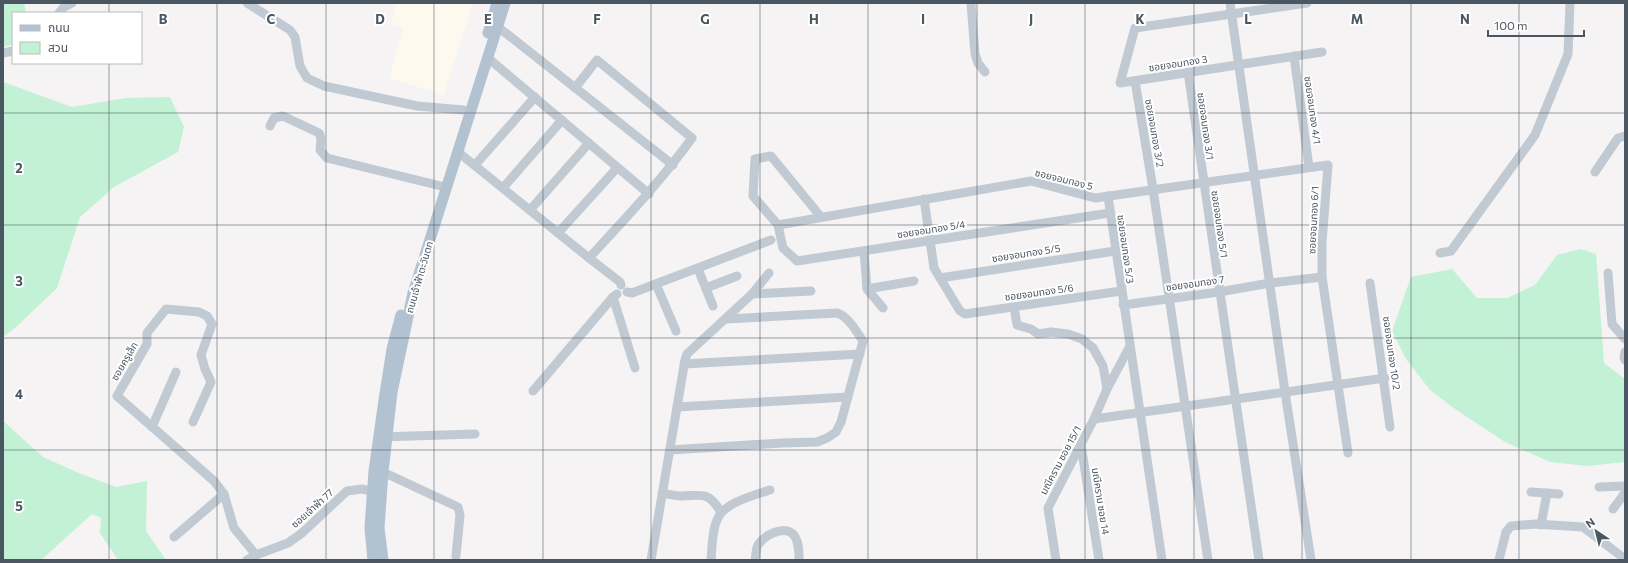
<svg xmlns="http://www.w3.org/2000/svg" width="1628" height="563" font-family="Commissioner,'Noto Sans Thai',sans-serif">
<rect width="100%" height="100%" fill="#f5f3f3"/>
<polygon fill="#fdf9ef" points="396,3 473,3 444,95 389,78 403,28 391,24"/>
<g fill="#c3f1d5">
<polygon points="3,3 24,3 26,13 13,13 13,44 3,47"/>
<polygon points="3,82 72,107 126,98 170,97 184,127 178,152 114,187 80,217 57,288 16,327 3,337"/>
<polygon points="1581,249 1596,254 1604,363 1625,379 1625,462 1588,466 1550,462 1505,442 1455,409 1430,390 1406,359 1392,331 1411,277 1452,269 1477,298 1507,298 1535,285 1557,255"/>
<polygon points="3,421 43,457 74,471 116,487 147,481 146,531 166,560 118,560 100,533 101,518 92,514 41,560 3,560"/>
</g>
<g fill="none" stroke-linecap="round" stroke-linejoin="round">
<g stroke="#c1cad2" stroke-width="9">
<polyline points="247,3 290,30 295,37 300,66 307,78 324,86 417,106 464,110"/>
<polyline points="971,3 975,54 978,63 985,72"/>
<polyline points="1230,3 1285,392 1311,560"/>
<polyline points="1307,3 1135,28 1120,83 1322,52"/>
<polyline points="59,13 64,7 72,3"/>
<polyline points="493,23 673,165"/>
<polyline points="3,53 13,51"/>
<polyline points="1294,56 1309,167"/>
<polyline points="488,58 649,194"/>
<polyline points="1188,72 1259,560"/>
<polyline points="1135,81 1153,189 1208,560"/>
<path d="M575,88L597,60L692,138C661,181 625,219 589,258"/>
<polyline points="270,126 274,118 283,116 319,133 321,138 320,150 327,158 441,186"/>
<polyline points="458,152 589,258 620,282 621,285"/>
<polyline points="475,165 535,97"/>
<polyline points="1595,172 1618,138 1625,136"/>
<polyline points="503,188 562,120"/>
<polyline points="1108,196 1162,560"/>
<polyline points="924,199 934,268 960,311 965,314 1121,291"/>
<polyline points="530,210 589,143"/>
<polyline points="778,225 1031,181 1095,198 1328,165 1322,243 1322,277 1348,453"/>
<polyline points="778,225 783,248 797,261 1110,213"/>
<polyline points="778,225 753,196 755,159 771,156 821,217"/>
<polyline points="558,233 617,168"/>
<polyline points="864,251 867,289 883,308"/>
<polyline points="1440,253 1451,251 1535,135 1568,54 1570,3"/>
<polyline points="698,269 713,306"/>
<polyline points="1608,273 1612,324 1625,339"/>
<polyline points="940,278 1115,251"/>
<polyline points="1370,283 1390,427"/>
<polyline points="656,284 676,331"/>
<polyline points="706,288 737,276"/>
<polyline points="867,289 914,281"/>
<polyline points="627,292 632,293 771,240"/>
<polyline points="752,294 811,291"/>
<polyline points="613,297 635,368"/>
<polyline points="1123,305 1219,292 1270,283 1322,277"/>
<polyline points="1014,307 1017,325 1031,329 1038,334 1051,332 1068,334 1082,339 1093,348 1103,366 1107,389 1094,419 1048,508 1056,560"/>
<polyline points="1625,352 1624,358 1625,360"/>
<polyline points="684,364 860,354"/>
<polyline points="1107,389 1130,346"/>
<polyline points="533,391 613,297 617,294"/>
<polyline points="677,407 848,397"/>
<polyline points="1094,419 1385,378"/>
<polyline points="193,422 211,382 205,369 201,355 212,324 207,316 199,312 166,309 147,333 147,344 117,396 214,481 224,494 234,528 256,555"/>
<polyline points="152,427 176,372"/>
<polyline points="380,437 475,434"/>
<polyline points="1081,445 1099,560"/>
<path d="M670,450L782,443L817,442L827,438L836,432L841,422L863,341C856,331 849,317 837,313L726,319"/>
<polyline points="377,471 383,472 458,507 460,515 456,556"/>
<polyline points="1599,487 1625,486"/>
<polyline points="1531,492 1559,494"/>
<path d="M662,493C668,494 675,496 681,496C703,496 707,490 721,512"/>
<polyline points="1613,509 1625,493"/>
<polyline points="1541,525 1547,493"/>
<polyline points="174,537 224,494"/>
<polyline points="247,560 256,555 288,543 302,533 347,491 362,489 372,491"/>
<polyline points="651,560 685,360 687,354 752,294 769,273"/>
<path d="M711,560C712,548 712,531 717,520C723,503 754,495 770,490"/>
<path d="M755,560C756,556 756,551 757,547C762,536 784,524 794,535C799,542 799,552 799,560"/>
<polyline points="1499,560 1506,532 1511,526 1535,524 1583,527 1625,559"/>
</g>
<g stroke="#b3c2d1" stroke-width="11">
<polyline points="488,33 497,3"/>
<polyline points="373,560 370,528 374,471 384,400 392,349 401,315"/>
<polyline points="383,560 379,528 383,472 392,392 413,293 505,3"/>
</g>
</g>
<path fill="none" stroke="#4a5661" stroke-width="1" stroke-opacity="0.55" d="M109,3V13M217,3V560M326,3V560M434,3V560M543,3V560M651,3V560M760,3V560M868,3V560M977,3V560M1085,3V560M1194,3V560M1302,3V560M1411,3V560M1519,3V560M109,63V560M3,113H1625M3,225H1625M3,338H1625M3,450H1625"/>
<g text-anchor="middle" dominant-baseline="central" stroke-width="4" stroke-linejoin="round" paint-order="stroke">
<g font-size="10" fill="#4a5661" stroke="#fff">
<text transform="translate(1178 63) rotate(-9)">ซอยจอมทอง 3</text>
<text transform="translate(1313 110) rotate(82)">ซอยจอมทอง 4/1</text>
<text transform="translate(1206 126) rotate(82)">ซอยจอมทอง 3/1</text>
<text transform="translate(1155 133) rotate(80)">ซอยจอมทอง 3/2</text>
<text transform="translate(1064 179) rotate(14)">ซอยจอมทอง 5</text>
<text transform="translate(1313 220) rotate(-87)">ซอยจอมทอง 6/1</text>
<text transform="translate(1220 224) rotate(82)">ซอยจอมทอง 5/1</text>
<text transform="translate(931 229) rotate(-9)">ซอยจอมทอง 5/4</text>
<text transform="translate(1126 249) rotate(82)">ซอยจอมทอง 5/3</text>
<text transform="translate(1026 253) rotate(-9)">ซอยจอมทอง 5/5</text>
<text transform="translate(419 277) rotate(-74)">ถนนเจ้าฟ้าตะวันตก</text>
<text transform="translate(1195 283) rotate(-8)">ซอยจอมทอง 7</text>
<text transform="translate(1039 292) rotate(-8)">ซอยจอมทอง 5/6</text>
<text transform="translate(1392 353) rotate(82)">ซอยจอมทอง 10/2</text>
<text transform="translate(124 361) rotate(-60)">ซอยครูเล็ก</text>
<text transform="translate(1060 460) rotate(-62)">มณีคราม ซอย 15/1</text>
<text transform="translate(1101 501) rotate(81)">มณีคราม ซอย 14</text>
<text transform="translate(312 508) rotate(-42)">ซอยเจ้าฟ้า 77</text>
</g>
</g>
<g font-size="13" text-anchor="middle" font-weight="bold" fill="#4a5661" stroke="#fff" stroke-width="4" stroke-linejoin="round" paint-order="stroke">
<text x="163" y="24">B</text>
<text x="271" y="24">C</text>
<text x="380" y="24">D</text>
<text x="488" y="24">E</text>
<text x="597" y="24">F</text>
<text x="705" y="24">G</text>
<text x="814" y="24">H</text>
<text x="923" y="24">I</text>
<text x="1031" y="24">J</text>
<text x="1140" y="24">K</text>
<text x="1248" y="24">L</text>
<text x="1357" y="24">M</text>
<text x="1465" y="24">N</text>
<text x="19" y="173">2</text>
<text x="19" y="286">3</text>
<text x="19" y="399">4</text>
<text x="19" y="511">5</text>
</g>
<rect width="1628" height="563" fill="none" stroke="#4a5661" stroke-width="8"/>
<rect x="12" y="12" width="130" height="52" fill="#ffffff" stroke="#b7bbc0"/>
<rect x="20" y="25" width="20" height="6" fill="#b3c2d1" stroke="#b7bbc0"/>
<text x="48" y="32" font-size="12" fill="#4a5661">ถนน</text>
<rect x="20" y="42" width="20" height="12" fill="#c3f1d5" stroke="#b7bbc0"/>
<text x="48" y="52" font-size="12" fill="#4a5661">สวน</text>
<g transform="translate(1596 531) rotate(325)" stroke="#ffffff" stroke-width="3" paint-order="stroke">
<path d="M0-3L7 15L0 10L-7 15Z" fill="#4a5661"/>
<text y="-6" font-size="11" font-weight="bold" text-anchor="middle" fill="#4a5661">N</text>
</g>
<path d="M1488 30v6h96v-6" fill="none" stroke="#4a5661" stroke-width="2"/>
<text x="1494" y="30" font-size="12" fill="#4a5661" stroke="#ffffff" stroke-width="3" paint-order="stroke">100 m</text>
</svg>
